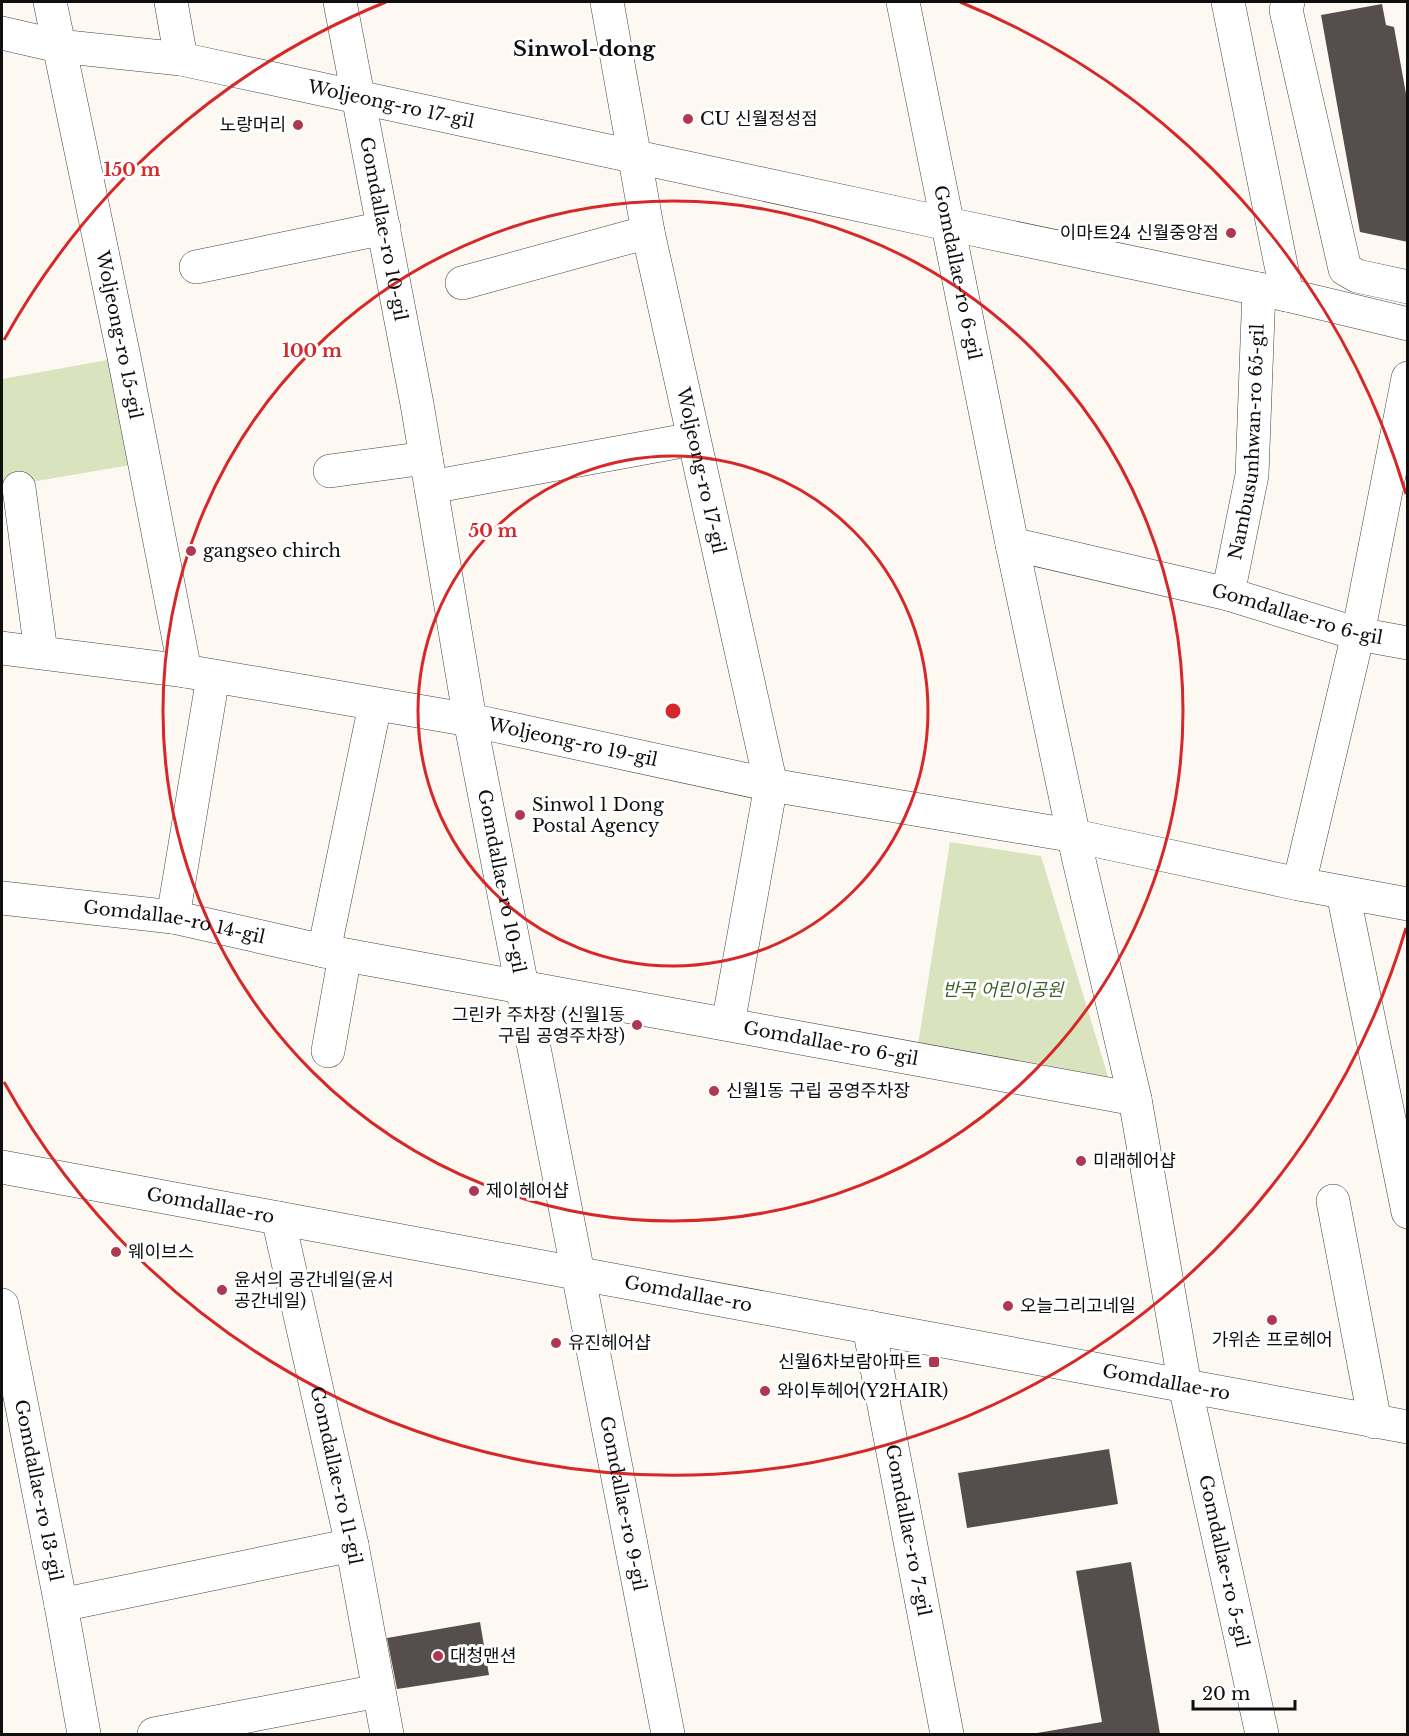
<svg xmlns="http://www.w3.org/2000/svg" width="1409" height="1736" font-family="'Libre Baskerville','Noto Sans KR',serif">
<rect width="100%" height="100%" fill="#fdf9f2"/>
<g fill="#d9e4bf">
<polygon points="124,357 142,463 2,487 2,379"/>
<polygon points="950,842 1041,856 1110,1083 917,1051"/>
</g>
<g fill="#564e4c">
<polygon points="1382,4 1386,25 1394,27 1408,105 1408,242 1360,232 1321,15"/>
<polygon points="1109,1449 1118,1504 967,1528 958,1473"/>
<polygon points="1131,1562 1160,1734 1031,1734 1102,1722 1076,1571"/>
<polygon points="480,1622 489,1675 397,1689 387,1638"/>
</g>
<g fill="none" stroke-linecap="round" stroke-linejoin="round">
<defs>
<g id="minor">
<path id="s1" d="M50,2L124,357L185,671"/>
<polyline points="171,2 181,59"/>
<path id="s2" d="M340,2L417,404L470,720L668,1734"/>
<path id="s3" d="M607,2L648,232L771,785L728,1024"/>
<path id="s4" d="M903,2L1012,544L1078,856L1135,1099L1185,1386L1262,1734"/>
<polyline points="1228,2 1287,295"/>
<polyline points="1288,2 1286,10 1345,269 1357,276 1408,287"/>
<path id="s5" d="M2,33L58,46L181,59L948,224L1287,295L1408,324"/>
<polyline points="196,267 384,228"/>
<polyline points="462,283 648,232"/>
<polyline points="330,471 426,458"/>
<polyline points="431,487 693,439"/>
<polyline points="19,488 41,652"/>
<path id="s6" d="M1012,544L1228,594L1358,634L1408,643"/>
<path id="s7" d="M1228,594L1252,475L1259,289"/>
<path id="s8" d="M2,648L185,671L470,720L771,785L1075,836L1299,884L1408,904"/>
<polyline points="1299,884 1358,634 1408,378"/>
<polyline points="1343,893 1408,1212"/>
<path id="s9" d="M2,898L173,917L324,951L1135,1099"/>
<polyline points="173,917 213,677"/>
<polyline points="324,951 375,705"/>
<polyline points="328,1051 345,955"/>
<path id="s10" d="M2,1167L1408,1427"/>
<polyline points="1333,1201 1375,1422"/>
<path id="s11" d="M278,1218L352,1545L387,1734"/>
<path id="s12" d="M2,1305L61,1605L84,1734"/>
<path id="s13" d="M869,1327L947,1734"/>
<polyline points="61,1605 352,1545"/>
<polyline points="154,1734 378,1691"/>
</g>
</defs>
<use href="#minor" stroke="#424242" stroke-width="34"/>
<use href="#minor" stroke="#fff" stroke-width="33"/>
</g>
<g fill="none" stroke="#d62828" stroke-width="3">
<circle cx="673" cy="711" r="255"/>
<circle cx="673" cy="711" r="510"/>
<path d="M1406 928A765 765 0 0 1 4 1082M4 340A765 765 0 0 1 386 2M960 2A765 765 0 0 1 1406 494"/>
</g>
<g fill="#ae3851" stroke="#fff" stroke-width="2">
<circle cx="688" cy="119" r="6"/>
<circle cx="298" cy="125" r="6"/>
<circle cx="1231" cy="233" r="6"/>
<circle cx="191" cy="551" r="6"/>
<circle cx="520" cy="815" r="6"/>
<circle cx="637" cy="1025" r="6"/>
<circle cx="714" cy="1091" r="6"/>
<circle cx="1081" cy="1161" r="6"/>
<circle cx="474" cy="1191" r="6"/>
<circle cx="116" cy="1252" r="6"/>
<circle cx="222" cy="1290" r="6"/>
<circle cx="1008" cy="1306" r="6"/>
<circle cx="1272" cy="1320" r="6"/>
<circle cx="556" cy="1343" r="6"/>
<rect x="928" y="1356" width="12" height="12" rx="3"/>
<circle cx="765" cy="1391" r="6"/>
<circle cx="438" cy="1656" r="6"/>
</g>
<g text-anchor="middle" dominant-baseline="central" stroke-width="6" stroke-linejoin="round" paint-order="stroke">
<g font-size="18" fill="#0f0f0f" stroke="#fff">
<text stroke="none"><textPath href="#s5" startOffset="396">Woljeong-ro 17-gil</textPath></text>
<text stroke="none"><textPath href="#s2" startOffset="231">Gomdallae-ro 10-gil</textPath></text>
<text stroke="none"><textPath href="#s4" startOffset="276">Gomdallae-ro 6-gil</textPath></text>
<text stroke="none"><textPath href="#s1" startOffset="340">Woljeong-ro 15-gil</textPath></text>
<text stroke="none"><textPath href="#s7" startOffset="154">Nambusunhwan-ro 65-gil</textPath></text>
<text stroke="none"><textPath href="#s3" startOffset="478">Woljeong-ro 17-gil</textPath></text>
<text stroke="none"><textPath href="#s6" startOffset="294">Gomdallae-ro 6-gil</textPath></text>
<text stroke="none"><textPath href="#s8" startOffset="579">Woljeong-ro 19-gil</textPath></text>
<text stroke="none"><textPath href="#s2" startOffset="894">Gomdallae-ro 10-gil</textPath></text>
<text stroke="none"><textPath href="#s9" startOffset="174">Gomdallae-ro 14-gil</textPath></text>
<text stroke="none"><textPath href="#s9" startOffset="842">Gomdallae-ro 6-gil</textPath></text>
<text stroke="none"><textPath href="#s10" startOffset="212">Gomdallae-ro</textPath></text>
<text stroke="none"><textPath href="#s10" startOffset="698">Gomdallae-ro</textPath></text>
<text stroke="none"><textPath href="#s10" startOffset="1184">Gomdallae-ro</textPath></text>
<text stroke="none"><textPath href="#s11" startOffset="264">Gomdallae-ro 11-gil</textPath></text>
<text stroke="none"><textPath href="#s12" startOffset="189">Gomdallae-ro 13-gil</textPath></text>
<text stroke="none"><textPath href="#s2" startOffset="1528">Gomdallae-ro 9-gil</textPath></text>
<text stroke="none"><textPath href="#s13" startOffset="207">Gomdallae-ro 7-gil</textPath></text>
<text stroke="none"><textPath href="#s4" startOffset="1592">Gomdallae-ro 5-gil</textPath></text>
</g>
<g font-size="18" fill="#0f0f0f" stroke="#fff" text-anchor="start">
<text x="700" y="119">CU 신월정성점</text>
<text x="286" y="125" text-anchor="end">노랑머리</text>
<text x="1219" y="233" text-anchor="end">이마트24 신월중앙점</text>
<text x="203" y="551">gangseo chirch</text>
<text x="532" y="805">Sinwol 1 Dong<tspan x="532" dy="21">Postal Agency</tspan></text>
<text x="625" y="1015" text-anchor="end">그린카 주차장 (신월1동<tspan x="625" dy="21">구립 공영주차장)</tspan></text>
<text x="726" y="1091">신월1동 구립 공영주차장</text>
<text x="1093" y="1161">미래헤어샵</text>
<text x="486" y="1191">제이헤어샵</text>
<text x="128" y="1252">웨이브스</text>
<text x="234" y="1280">윤서의 공간네일(윤서<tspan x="234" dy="21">공간네일)</tspan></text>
<text x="1020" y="1306">오늘그리고네일</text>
<text x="1272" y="1340" text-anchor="middle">가위손 프로헤어</text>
<text x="568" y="1343">유진헤어샵</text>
<text x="922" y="1362" text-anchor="end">신월6차보람아파트</text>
<text x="777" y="1391">와이투헤어(Y2HAIR)</text>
<text x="450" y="1656">대청맨션</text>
</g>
<g font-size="18" font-style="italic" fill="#3c5f27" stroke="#fff">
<text x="1003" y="990">반곡 어린이공원</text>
</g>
<g font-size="21" font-weight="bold" fill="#0f0f0f" stroke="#fff">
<text x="584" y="49">Sinwol-dong</text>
</g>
</g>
<circle cx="673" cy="711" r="9" fill="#d62828" stroke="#fff" stroke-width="3"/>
<g font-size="18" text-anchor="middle" font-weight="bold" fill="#d62828" stroke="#fff" stroke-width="6" stroke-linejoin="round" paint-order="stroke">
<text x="132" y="176">150 m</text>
<text x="312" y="357">100 m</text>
<text x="493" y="537">50 m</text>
</g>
<rect width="1409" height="1736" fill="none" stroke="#0f0f0f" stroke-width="6"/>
<path d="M1193 1700v9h102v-9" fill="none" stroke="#0f0f0f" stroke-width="3"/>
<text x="1202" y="1700" font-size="18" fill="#0f0f0f" stroke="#ffffff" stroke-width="4.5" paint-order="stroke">20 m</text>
</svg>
